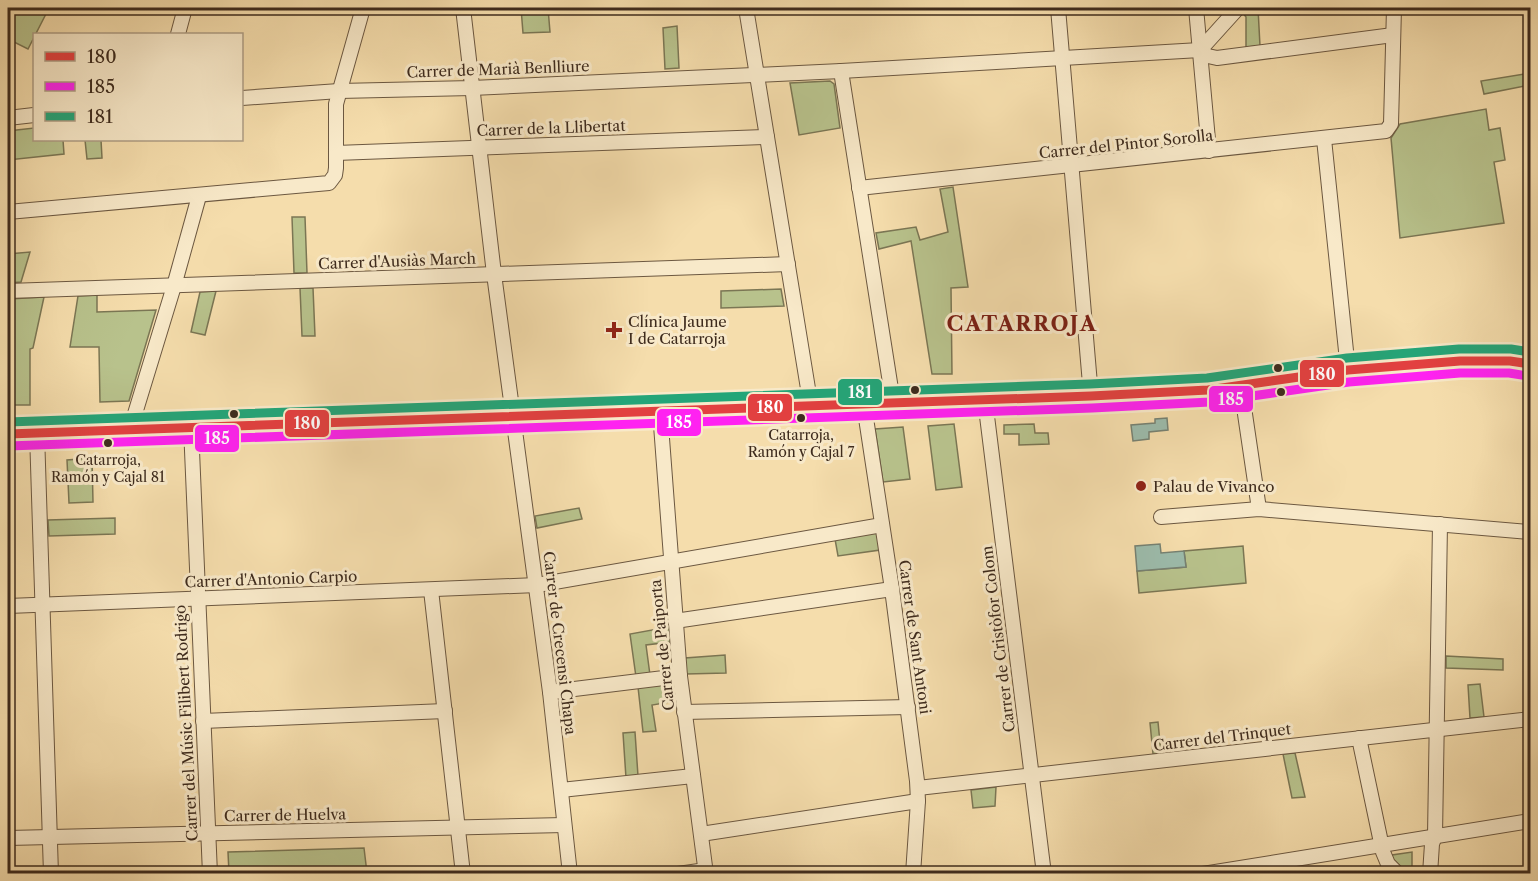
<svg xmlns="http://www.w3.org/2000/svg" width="1538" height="881" font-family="'Libre Caslon Text',serif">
<rect width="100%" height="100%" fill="#f5ddac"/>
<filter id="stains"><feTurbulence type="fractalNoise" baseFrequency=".00333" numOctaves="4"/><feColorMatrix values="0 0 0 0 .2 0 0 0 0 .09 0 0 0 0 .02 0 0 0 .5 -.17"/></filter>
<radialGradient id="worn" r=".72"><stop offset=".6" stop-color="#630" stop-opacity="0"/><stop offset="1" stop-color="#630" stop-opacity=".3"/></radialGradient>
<g fill="#b8c28c" stroke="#7b7654" stroke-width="1.5">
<polygon points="8,8 49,8 28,49 8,39"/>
<polygon points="521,8 548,8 550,32 523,33"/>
<polygon points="1247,8 1258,8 1260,46 1246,47 1246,17 1243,13"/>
<polygon points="677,26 679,68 665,69 663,28"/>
<polygon points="1530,73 1530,85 1484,94 1481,81"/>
<polygon points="830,81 834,84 840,128 799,135 790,83"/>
<polygon points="1486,109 1489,130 1500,128 1505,160 1494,162 1504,223 1400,238 1391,138 1400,124"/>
<polygon points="34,128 34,140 63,140 64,154 8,160 8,131"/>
<polygon points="85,140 101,140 102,158 87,159"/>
<polygon points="953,187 968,287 951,288 952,374 932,374 911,241 879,249 876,233 916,227 920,240 948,232 940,189"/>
<polygon points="292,217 305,217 307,273 294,273"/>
<polygon points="30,252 21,282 8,283 8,254"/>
<polygon points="300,288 313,288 315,336 302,336"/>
<polygon points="781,289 784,306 721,308 721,291"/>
<polygon points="216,291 205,335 191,332 200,292"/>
<polygon points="97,295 97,312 156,310 129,401 100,402 99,347 70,347 78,296"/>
<polygon points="44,297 33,348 30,349 30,405 8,405 9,299"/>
<polygon points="954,424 962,487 936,490 928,426"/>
<polygon points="1034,424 1035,433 1048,433 1049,444 1019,445 1019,434 1004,434 1004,425"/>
<polygon points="903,427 910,479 883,482 875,429"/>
<polygon points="92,458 93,502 69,503 67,460"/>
<polygon points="579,508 582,519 537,528 535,516"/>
<polygon points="115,518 115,534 49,536 48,520"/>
<polygon points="877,532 880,550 838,556 835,539"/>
<polygon points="1243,546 1246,583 1139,593 1137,571 1186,567 1184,551"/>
<polygon points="662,616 663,618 669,618 671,642 646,645 650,675 636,677 630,634 658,629 656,617"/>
<polygon points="725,655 726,673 686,674 685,658"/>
<polygon points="1446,656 1503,659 1503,670 1446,668"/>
<polygon points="674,683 676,701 652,705 656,731 643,732 638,687"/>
<polygon points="1480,684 1484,717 1470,718 1468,685"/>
<polygon points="1158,722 1161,753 1153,754 1150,723"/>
<polygon points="635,732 638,776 626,778 623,733"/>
<polygon points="1295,753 1305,797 1292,798 1283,754"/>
<polygon points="996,787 995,806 973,808 971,790"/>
<polygon points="364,848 367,873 229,873 228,852"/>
<path d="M1412,852V873C1404,869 1393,866 1392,855Z"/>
</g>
<g fill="#9cbbab" stroke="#768172" stroke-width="1.5">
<polygon points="1167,418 1168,430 1149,432 1149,439 1133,441 1131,425 1155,423 1155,419"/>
<polygon points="1160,544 1161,553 1184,551 1186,567 1137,571 1135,546"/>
</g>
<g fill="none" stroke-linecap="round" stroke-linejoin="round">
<defs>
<g id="street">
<polyline points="463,8 494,274 550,692 570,874"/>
<polyline points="746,8 811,407"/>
<polyline points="1058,8 1091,396"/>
<polyline points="1196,8 1209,151"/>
<polyline points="178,34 185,8"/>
<polyline points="1200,50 1208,56 1217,58 1393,35"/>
<polyline points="1200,50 1238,8"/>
<polyline points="841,71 891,389"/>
<polyline points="242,98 339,91 472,88 841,71 1200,50"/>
<polyline points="8,118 34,115"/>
<polyline points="1324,139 1348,370"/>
<polyline points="336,153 767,137"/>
<polyline points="859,188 1386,131 1391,124 1394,8"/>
<polyline points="8,212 329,183 335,175 336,168 336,104 363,8"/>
<polyline points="8,291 788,264"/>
<polyline points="1241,387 1259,509"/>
<polyline points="985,400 1044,874"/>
<polyline points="864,405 892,589 917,781 918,801 913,874"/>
<polyline points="660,412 680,676 706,874"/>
<polyline points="191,427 210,874"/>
<polyline points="130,430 174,286 199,196"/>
<polyline points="37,433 51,874"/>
<polyline points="1161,517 1259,509 1530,532"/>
<polyline points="431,590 463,874"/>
<polyline points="8,606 537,585 882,525"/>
<polyline points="675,621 892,589"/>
<polyline points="550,692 680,676"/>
<polyline points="684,712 908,707"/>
<polyline points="203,721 445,711"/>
<polyline points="1359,738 1383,852 1388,864 1398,874"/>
<polyline points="918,788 1530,719"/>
<polyline points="561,790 693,776"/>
<polyline points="701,834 918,801"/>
<polyline points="8,838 564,825"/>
<polyline points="678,874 706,870"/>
<polyline points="1203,874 1530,821"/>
<polyline points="1430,874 1432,844 1435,836 1440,524"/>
</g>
<polyline id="secondary" points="8,434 846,406 1091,396 1208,390 1277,381 1348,370 1460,361 1510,361 1530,364"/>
</defs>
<use href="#street" stroke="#6c5841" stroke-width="16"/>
<use href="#secondary" stroke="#3e2b1d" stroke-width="22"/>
<use href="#street" stroke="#f8e9c9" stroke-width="14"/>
<use href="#secondary" stroke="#f8e9c9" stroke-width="20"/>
<defs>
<polyline id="bus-1" points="8,434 1091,396 1208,390 1348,370 1460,361 1510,361 1530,364"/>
<polyline id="bus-2" points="8,446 1092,408 1210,402 1349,382 1460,373 1509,373 1528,376"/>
<polyline id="bus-3" points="8,422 1090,384 1207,378 1347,358 1459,349 1511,349 1530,352"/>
</defs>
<use href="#bus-1" stroke="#f8e9c9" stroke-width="14"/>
<use href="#bus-2" stroke="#f8e9c9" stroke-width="14"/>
<use href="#bus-3" stroke="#f8e9c9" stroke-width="14"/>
<use href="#bus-1" stroke="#e24040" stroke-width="9"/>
<use href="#bus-2" stroke="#ff22f1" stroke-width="9"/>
<use href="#bus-3" stroke="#24a578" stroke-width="9"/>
</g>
<g fill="#8f2418" stroke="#f8e9c9" stroke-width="2">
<path d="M611 321h6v6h6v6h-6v6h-6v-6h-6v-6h6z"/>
<circle cx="1141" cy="486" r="6"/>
</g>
<g fill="#3e2b1d" stroke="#f8e9c9" stroke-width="2">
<circle cx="1278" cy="368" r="5"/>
<circle cx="915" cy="390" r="5"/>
<circle cx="1281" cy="392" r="5"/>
<circle cx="234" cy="414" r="5"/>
<circle cx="801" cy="418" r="5"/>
<circle cx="108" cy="443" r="5"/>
</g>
<g text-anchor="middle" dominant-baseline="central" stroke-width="6" stroke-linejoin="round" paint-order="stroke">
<g font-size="14" fill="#3e2b1d" stroke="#f8e9c9">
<text x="801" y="435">Catarroja,<tspan x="801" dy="17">Ramón y Cajal 7</tspan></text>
<text x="108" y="460">Catarroja,<tspan x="108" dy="17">Ramón y Cajal 81</tspan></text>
</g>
<g font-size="15" fill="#3e2b1d" stroke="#f8e9c9">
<text transform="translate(498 69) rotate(-2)">Carrer de Marià Benlliure</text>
<text transform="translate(551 128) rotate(-2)">Carrer de la Llibertat</text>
<text transform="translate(1126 144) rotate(-6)">Carrer del Pintor Sorolla</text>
<text transform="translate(397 261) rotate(-2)">Carrer d'Ausiàs March</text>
<text transform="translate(271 579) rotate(-2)">Carrer d'Antonio Carpio</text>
<text transform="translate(915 637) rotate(82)">Carrer de Sant Antoni</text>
<text transform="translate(998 639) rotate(-97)">Carrer de Cristòfor Colom</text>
<text transform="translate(560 643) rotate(83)">Carrer de Crecensi Chapa</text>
<text transform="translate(662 645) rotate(-96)">Carrer de Paiporta</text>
<text transform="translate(186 723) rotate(-93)">Carrer del Músic Filibert Rodrigo</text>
<text transform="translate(1222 737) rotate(-7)">Carrer del Trinquet</text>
<text transform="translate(285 815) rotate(-1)">Carrer de Huelva</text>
</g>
<g font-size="15" fill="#3e2b1d" stroke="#f8e9c9" text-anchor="start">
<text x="628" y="321">Clínica Jaume<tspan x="628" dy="17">I de Catarroja</tspan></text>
<text x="1153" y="486">Palau de Vivanco</text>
</g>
<g font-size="21" font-weight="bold" letter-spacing="1.5" fill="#7a1f14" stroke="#f8e9c9">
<text x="1022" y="323">CATARROJA</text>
</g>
</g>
<g stroke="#f8e9c9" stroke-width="2">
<rect x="1299" y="359" width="46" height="29" rx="6" fill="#e24040"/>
<rect x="837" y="378" width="46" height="28" rx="6" fill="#24a578"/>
<rect x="1208" y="385" width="46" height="28" rx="6" fill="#ff22f1"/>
<rect x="747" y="393" width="46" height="29" rx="6" fill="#e24040"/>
<rect x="656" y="408" width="46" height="29" rx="6" fill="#ff22f1"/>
<rect x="284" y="409" width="46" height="29" rx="6" fill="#e24040"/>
<rect x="194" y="424" width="46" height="29" rx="6" fill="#ff22f1"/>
</g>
<g font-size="16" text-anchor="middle" font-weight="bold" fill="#fff">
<text x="1322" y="380">180</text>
<text x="860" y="398">181</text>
<text x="1231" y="405">185</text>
<text x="770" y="413">180</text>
<text x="679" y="428">185</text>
<text x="307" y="429">180</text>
<text x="217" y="444">185</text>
</g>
<rect width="1538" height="881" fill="none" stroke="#f5ddac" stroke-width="30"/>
<rect x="9" y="9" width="1520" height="863" fill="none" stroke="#3e2b1d" stroke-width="3"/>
<rect x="15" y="15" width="1508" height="851" fill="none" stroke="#3e2b1d" stroke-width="1.5"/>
<rect x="33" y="33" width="210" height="108" fill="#f8e9c9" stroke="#ae9d84" stroke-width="1.5"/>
<rect x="45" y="52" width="30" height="9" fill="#e24040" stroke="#ae9d84" stroke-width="1.5"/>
<text x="87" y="63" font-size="18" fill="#3e2b1d">180</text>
<rect x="45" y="82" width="30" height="9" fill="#ff22f1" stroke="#ae9d84" stroke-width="1.5"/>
<text x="87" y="93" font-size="18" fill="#3e2b1d">185</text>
<rect x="45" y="112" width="30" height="9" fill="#24a578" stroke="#ae9d84" stroke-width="1.5"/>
<text x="87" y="123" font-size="18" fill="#3e2b1d">181</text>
<rect width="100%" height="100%" filter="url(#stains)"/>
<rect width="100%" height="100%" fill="url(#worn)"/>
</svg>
